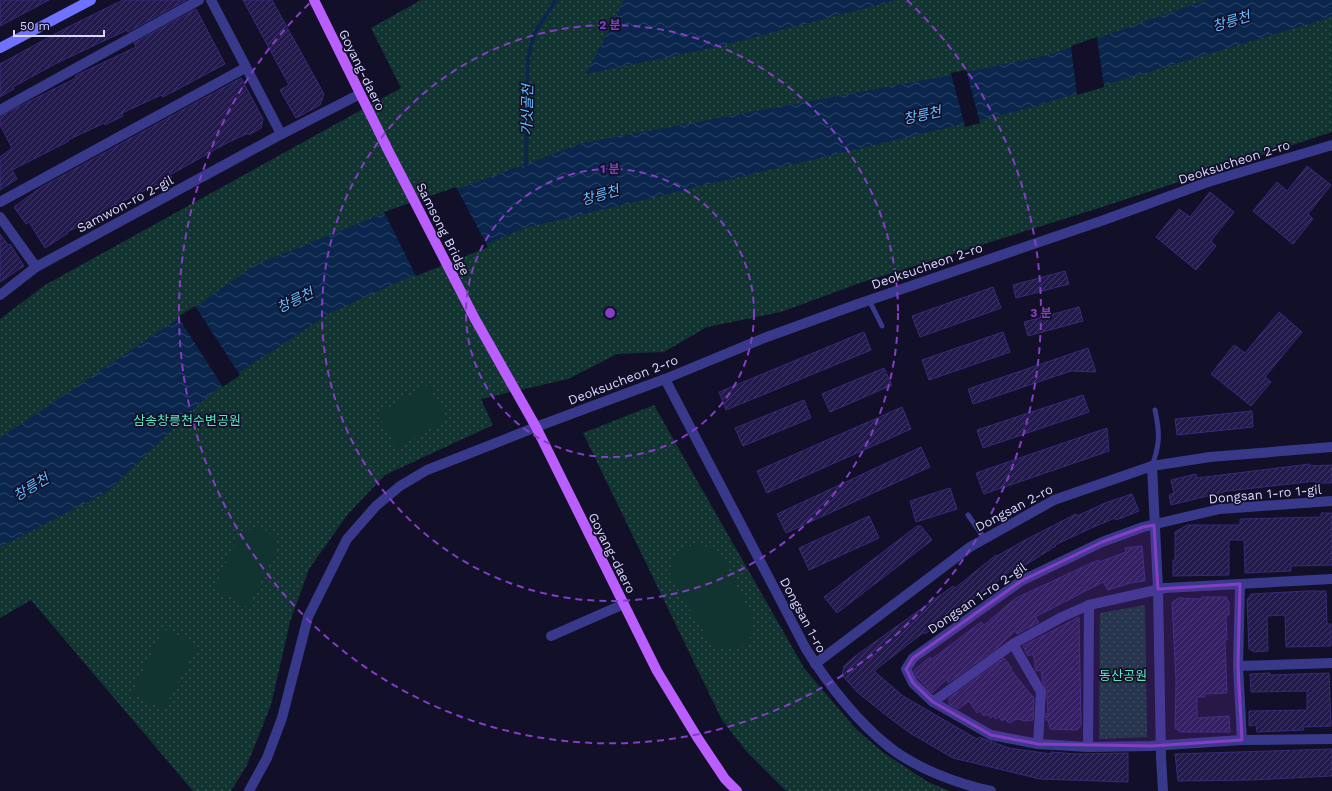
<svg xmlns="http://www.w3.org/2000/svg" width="1332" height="791" font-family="'Work Sans','Noto Sans KR',sans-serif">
<defs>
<pattern id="park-dots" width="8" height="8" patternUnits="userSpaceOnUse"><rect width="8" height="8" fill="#123431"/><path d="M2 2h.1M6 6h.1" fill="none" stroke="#345150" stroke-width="1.8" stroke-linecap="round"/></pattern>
<pattern id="water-waves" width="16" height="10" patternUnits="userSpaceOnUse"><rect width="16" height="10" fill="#0a264d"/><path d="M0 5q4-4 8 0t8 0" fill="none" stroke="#2d4568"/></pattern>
<pattern id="building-hatch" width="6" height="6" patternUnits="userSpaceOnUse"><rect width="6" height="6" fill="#221a4b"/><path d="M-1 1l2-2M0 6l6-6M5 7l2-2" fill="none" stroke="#423b66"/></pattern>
</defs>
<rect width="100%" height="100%" fill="#120f29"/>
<g fill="url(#park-dots)">
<polygon points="421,0 1332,0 1332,132 1102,207 860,283 781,312 707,327 664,352 617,354 568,379 481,399 493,425 385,475 348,514 309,569 290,622 271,705 247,765 231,791 193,791 31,600 0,618 0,319 45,285 401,88 371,28"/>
<polygon points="654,405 804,668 856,729 884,753 928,782 950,791 786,791 747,752 722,720 583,433"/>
<polygon points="1145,605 1147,737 1099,739 1100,613"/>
</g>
<g fill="#123431">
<polygon points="428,385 448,419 397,448 377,414"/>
<polygon points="259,527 267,531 276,539 276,551 248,607 214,588 240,533"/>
<path d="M699,544L719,551L753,618C755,647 737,654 712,646L670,576C671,557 680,547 699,544Z"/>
<polygon points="164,629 198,645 164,709 131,694"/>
</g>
<g fill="url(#water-waves)">
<polygon points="624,0 893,0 893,1 721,46 586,74"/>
<polygon points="1206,0 1332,0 1332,17 1018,111 525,228 414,275 332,312 240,372 208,396 107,492 0,547 0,438 200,304 253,266 379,215 458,189 583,143 946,76 1049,55"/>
</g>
<g fill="#120f29">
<polygon points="1097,37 1104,87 1077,95 1071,46"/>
<polygon points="966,70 980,123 965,127 951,73"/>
<polygon points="456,187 488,247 416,276 384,212"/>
<polygon points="195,306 240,375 223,387 178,317"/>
</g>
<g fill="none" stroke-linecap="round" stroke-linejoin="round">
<polyline stroke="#0a264d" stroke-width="3.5" points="526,167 528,58 534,34 556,0"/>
</g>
<g fill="url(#building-hatch)" stroke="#372b78">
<polygon points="0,0 49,0 0,26"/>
<polygon points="123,0 186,0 128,32 127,30 57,63 13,87 14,89 0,97 0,64 70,26"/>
<polygon points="243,0 272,0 324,94 320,105 296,118 280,90 289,85"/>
<polygon points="196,9 225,64 163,97 161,95 122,113 123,116 105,125 104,123 68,140 69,141 12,170 17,179 0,190 0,157 12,148 0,125 0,116 76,78 75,76 136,47 134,43"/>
<polygon points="241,78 263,119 261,128 249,135 248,133 225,144 170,175 172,177 115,205 116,208 67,232 68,233 45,248 29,222 26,224 14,207 40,188"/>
<polygon points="1307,166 1331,185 1308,214 1313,219 1293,244 1253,211 1277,182 1287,191"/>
<polygon points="1210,192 1234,212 1211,241 1216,246 1196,270 1156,237 1179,209 1190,217"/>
<polygon points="0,234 8,245 10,244 24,266 0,282"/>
<polygon points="1065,271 1069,284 1016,298 1013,285"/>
<polygon points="993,287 1001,308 920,337 912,316"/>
<polygon points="1079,307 1083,321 1028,336 1024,322"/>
<polygon points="1279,312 1302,332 1265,377 1271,382 1251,406 1211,374 1234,345 1245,353"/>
<polygon points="864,332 871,350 726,410 719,392"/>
<polygon points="1003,332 1010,352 929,380 922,360"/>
<polygon points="1088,348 1096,372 1071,371 973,404 968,389"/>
<polygon points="884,368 892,385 830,412 822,394"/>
<polygon points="1083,395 1089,412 983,448 977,430"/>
<polygon points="804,400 811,418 743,446 735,428"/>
<polygon points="902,407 911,429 767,493 757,471"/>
<polygon points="1252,411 1253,427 1177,435 1175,419"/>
<polygon points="1107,428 1109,451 984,494 976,473"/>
<polygon points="921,447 930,467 786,533 777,514"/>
<polygon points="1310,464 1310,466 1332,465 1332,483 1316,483 1316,481 1227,491 1171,505 1169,495 1174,493 1171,480 1196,474 1197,478"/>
<polygon points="950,488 957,509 916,522 910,501"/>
<polygon points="1132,494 1139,511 1116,520 1115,518 1089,529 1055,545 1056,546 1017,570 1016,567 947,618 925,634 924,632 874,671 903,696 977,739 979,737 1009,748 1051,754 1051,752 1076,754 1128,753 1128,782 1040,779 953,758 910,733 887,716 857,692 842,675 844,666 854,657 953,586 955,588 996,555 997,556 1027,539 1076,514 1077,516 1105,503"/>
<polygon points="1321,513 1332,513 1332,565 1291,566 1291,571 1245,573 1244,540 1229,540 1229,575 1173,576 1173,560 1175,560 1175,532 1187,525 1240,525 1240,519 1321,517"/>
<polygon points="869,516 879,538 809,570 799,548"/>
<polygon points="917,526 921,526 932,540 837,613 824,597"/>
<polygon points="1142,546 1145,581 1130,583 1108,590 1103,582 1035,617 1039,622 1017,634 1015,631 997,648 948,683 947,679 932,693 917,677 914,670 930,657 932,659 981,622 984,625 1016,598 1098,560 1099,562 1126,552 1125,548"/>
<polygon points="1307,591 1326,591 1327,624 1331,624 1331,646 1286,647 1285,615 1267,616 1268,651 1254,652 1249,649 1247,600 1251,594"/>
<polygon points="1202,597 1226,597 1229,602 1229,615 1226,615 1227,640 1225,640 1227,693 1205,694 1205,697 1197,697 1197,718 1229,716 1230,732 1180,732 1175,728 1176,681 1172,603 1178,598 1202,599"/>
<polygon points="1079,617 1081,725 1077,730 1050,729 1048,720 1046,720 1046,713 1048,715 1047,692 1043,683 1041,670 1036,671 1033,654 1028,656 1023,646"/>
<polygon points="1004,658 1012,668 1010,669 1034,698 1033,720 1026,721 1017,719 1009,723 1005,719 1002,721 999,717 996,719 994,716 990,718 988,714 984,716 980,711 977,713 969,701 958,709 949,704 949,698"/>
<polygon points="1270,673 1270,675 1329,673 1331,726 1303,727 1304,730 1257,732 1256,725 1249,726 1249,711 1307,710 1307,691 1251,692 1250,674"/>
<polygon points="1332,749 1332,776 1251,780 1178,781 1175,754"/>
</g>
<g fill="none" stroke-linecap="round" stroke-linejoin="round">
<g stroke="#38398a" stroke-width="5">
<polyline points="869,300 882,326"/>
<path d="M1152,466C1160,444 1160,433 1155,410"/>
<polyline points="968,515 985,539"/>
</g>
<g stroke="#38398a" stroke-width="10">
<polyline points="211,0 281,134"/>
<polyline points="0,110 199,0"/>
<polyline points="0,202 245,68"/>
<polyline points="0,217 36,267"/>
<polyline points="0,295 36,267 274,138 360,94"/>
<path d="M665,379L806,649C828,684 856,720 888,746C915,768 958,784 991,791"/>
<polyline points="1152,466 1158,589 1161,757 1163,791"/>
<polyline points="1332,501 1220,509 1143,527 1102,542 1021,581 913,658 906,669 913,683 933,702 991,735 1038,744 1088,747 1151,746 1242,740 1332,739"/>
<polyline points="1240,584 1238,666 1242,740"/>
<polyline points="551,636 624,604"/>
<polyline points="1013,644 1041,692 1038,744"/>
<polyline points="815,664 970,547 1054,500 1152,466 1210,457 1332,447"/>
<polyline points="1238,666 1332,663"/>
<polyline points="933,702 1013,644 1062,617 1089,605 1165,588 1332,579"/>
<polyline points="1088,747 1089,605"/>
<polyline points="249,791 267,758 282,718 308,617 347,539 376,506 400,486 427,470 536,427"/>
</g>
<polyline stroke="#38398a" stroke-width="10" points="536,427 665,379 764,338 858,304 1104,220 1208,182 1332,145"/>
<polyline stroke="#6e72ff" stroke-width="10" points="0,48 91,0"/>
<polyline stroke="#bb5eff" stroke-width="10" points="314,0 388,150 475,319 536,427 657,671 697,737 725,779 737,791"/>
</g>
<path fill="#843dc5" fill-opacity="0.2" stroke="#843dc5" stroke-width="3" stroke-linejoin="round" d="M1154,525L1158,589L1240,584L1238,666L1242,740L1151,746L1038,744L991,735L933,702L913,683L906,669L913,658L1021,581L1102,542L1143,527Z"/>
<g fill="none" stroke="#843dc5" stroke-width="2" stroke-dasharray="7 5">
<circle cx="610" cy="313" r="144"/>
<circle cx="610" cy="313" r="288"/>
<path d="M907 0A431 431 0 1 1 313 0"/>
</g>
<g text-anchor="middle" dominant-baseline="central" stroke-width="3.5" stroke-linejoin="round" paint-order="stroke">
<g font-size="13" fill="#dad7ff" stroke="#120f29">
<text transform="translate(362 70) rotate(64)">Goyang-daero</text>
<text transform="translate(1234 162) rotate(-18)">Deoksucheon 2-ro</text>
<text transform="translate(125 204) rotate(-28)">Samwon-ro 2-gil</text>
<text transform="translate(443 229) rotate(63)">Samsong Bridge</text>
<text transform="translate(927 266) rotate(-19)">Deoksucheon 2-ro</text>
<text transform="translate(623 380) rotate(-21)">Deoksucheon 2-ro</text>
<text transform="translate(1265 494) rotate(-5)">Dongsan 1-ro 1-gil</text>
<text transform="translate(1014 508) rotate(-28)">Dongsan 2-ro</text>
<text transform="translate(612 553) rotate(63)">Goyang-daero</text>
<text transform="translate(977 598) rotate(-34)">Dongsan 1-ro 2-gil</text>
<text transform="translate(803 615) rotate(62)">Dongsan 1-ro</text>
</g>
<g font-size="13" fill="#5de5bd" stroke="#120f29">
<text x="187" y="420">삼송창릉천수변공원</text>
<text x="1123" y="675">동산공원</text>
</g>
<g font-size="14" font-style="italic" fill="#65bfff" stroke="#120f29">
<text transform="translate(1231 21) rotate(-17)">창릉천</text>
<text transform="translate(527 110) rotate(-89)">가싯골천</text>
<text transform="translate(922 115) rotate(-12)">창릉천</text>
<text transform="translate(600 195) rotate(-16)">창릉천</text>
<text transform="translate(295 300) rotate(-26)">창릉천</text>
<text transform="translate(31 487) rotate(-31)">창릉천</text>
</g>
</g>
<circle cx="610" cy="313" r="6" fill="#843dc5" stroke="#120f29" stroke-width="2"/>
<g font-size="12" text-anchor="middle" font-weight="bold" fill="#843dc5" stroke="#120f29" stroke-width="3.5" stroke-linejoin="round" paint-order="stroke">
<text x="610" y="29">2 분</text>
<text x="610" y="173">1 분</text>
<text x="1041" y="317">3 분</text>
</g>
<path d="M14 30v6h90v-6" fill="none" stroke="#dad7ff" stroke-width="2"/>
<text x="20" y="30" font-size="12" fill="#dad7ff" stroke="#120f29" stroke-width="3" paint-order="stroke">50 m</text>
</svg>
